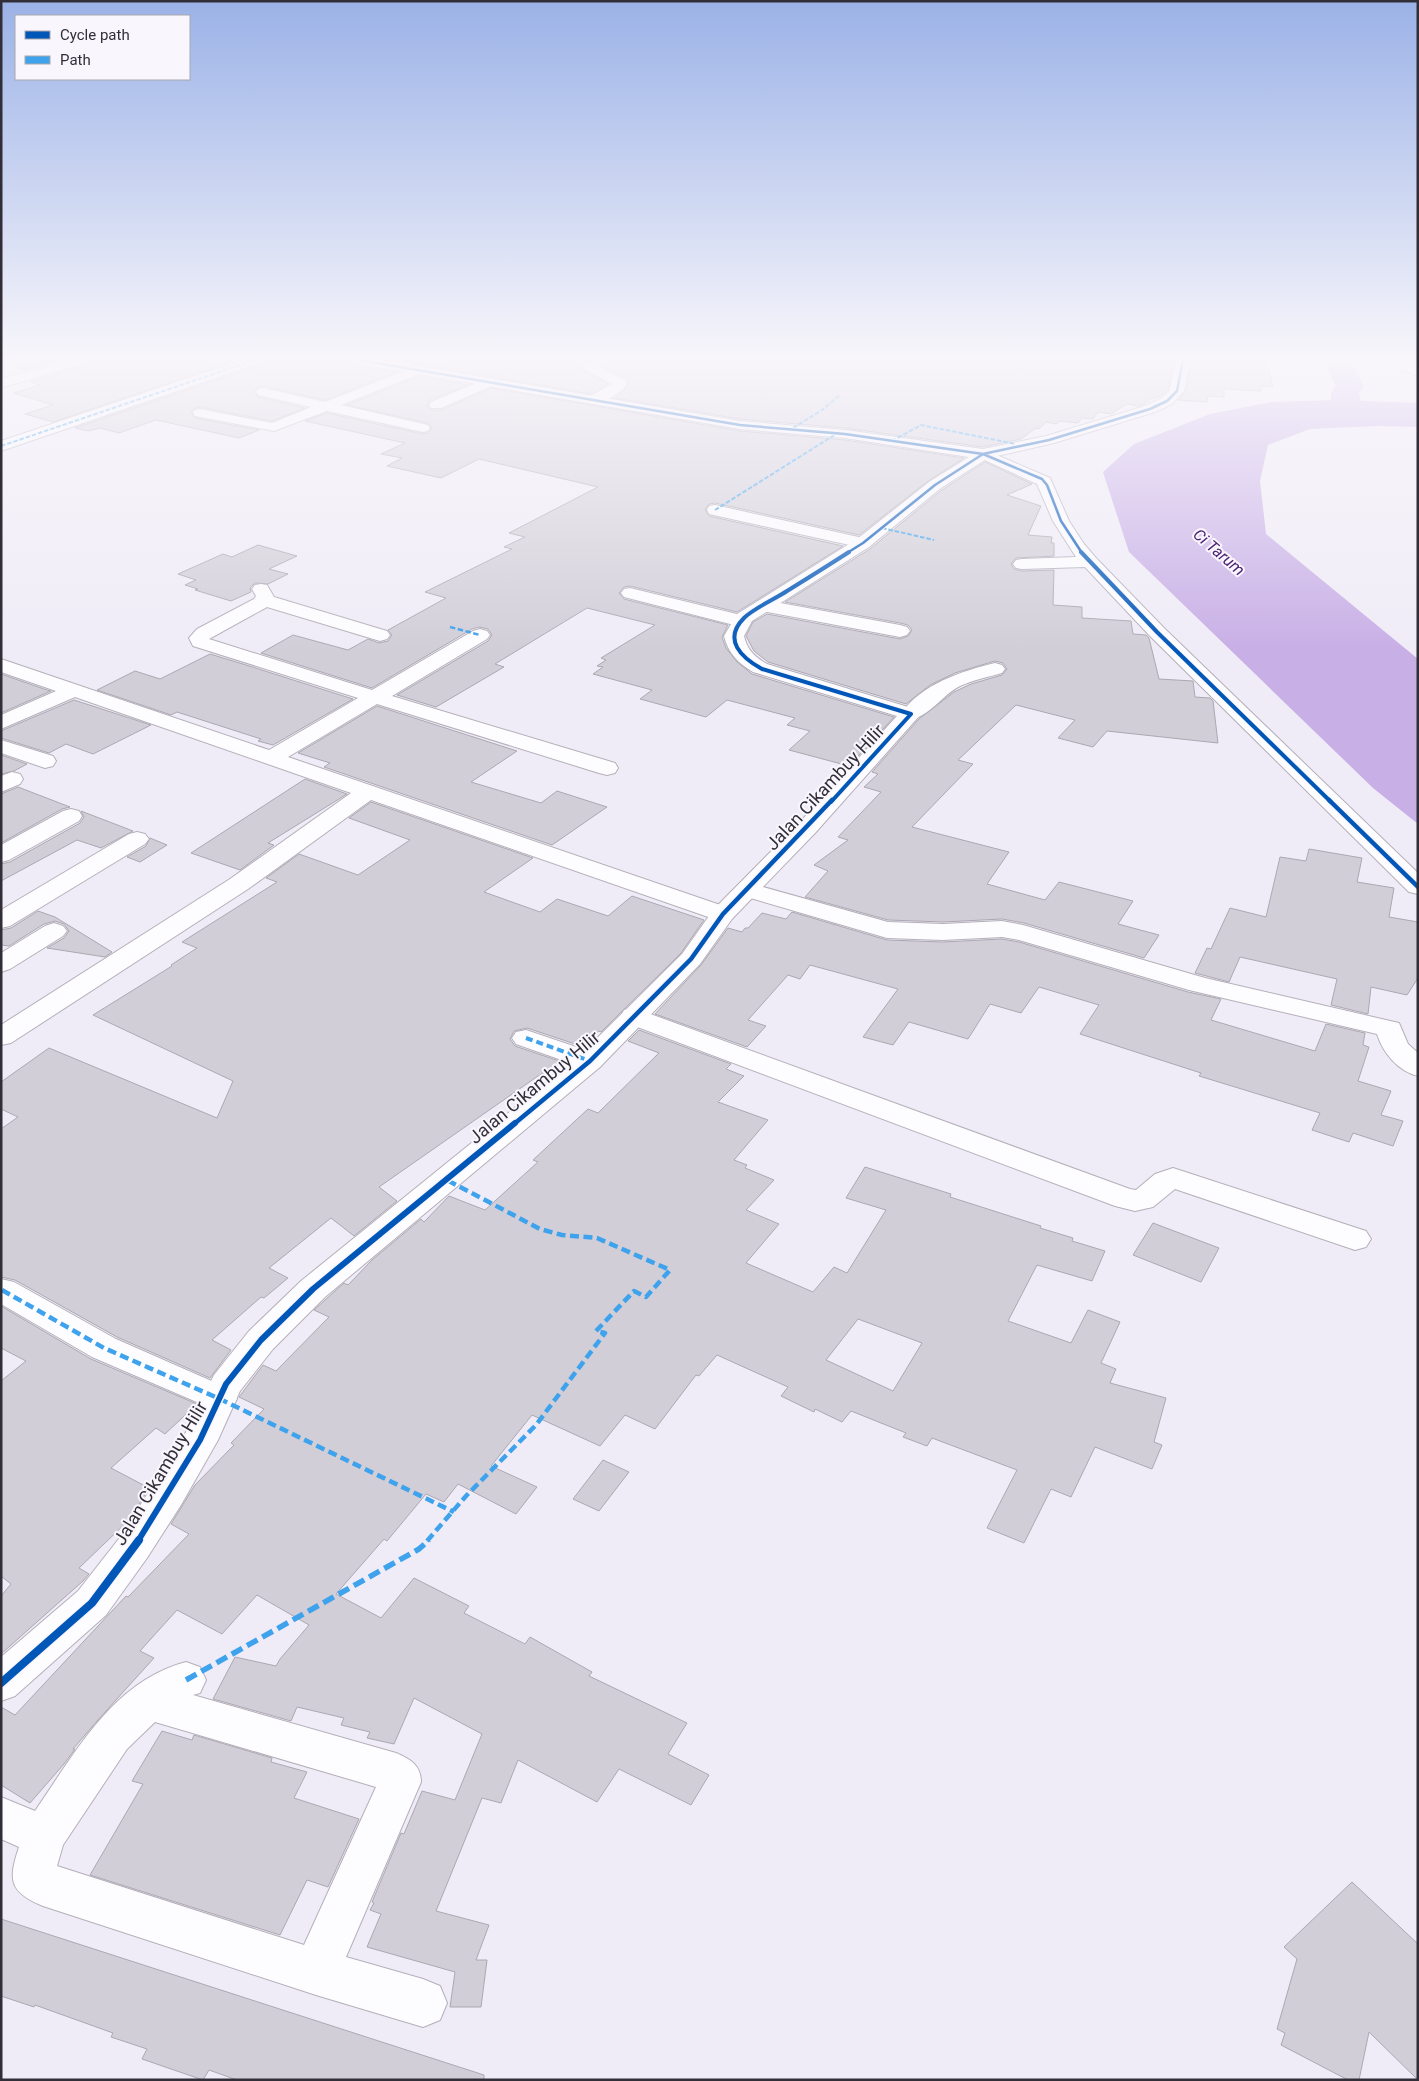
<svg xmlns="http://www.w3.org/2000/svg" width="1419" height="2081" font-family="Roboto,sans-serif">
<rect width="100%" height="100%" fill="#f0ecf7"/>
<polygon fill="#c8afe6" points="1338,400 1418,403 1418,427 1377,426 1310,429 1268,445 1260,481 1266,534 1418,659 1418,824 1373,788 1129,552 1103,472 1134,444 1210,414 1271,402"/>
<g fill="none" stroke-linecap="round" stroke-linejoin="round">
<polygon fill="#c8afe6" fill-rule="evenodd" points="1320,360 1350,360 1364,386 1359,393 1361,401 1370,414 1366,420 1355,423 1344,420 1331,401 1331,393 1336,386 1328,369"/>
</g>
<g fill="#d2ced8" stroke="#aca8b2" fill-rule="evenodd">
<polygon points="20,360 59,360 23,370 19,369"/>
<polygon points="89,360 236,360 53,422 25,414 53,405 14,393 40,385 31,382 86,365"/>
<polygon points="264,360 350,360 359,366 396,372 325,400 263,386 258,387 254,391 258,397 305,408 272,421 200,407 195,408 191,412 195,418 259,430 239,438 156,420 119,433 100,428 88,431 75,428 261,365"/>
<polygon points="394,360 1174,360 1168,389 1161,396 1151,399 1144,404 1138,406 1127,404 1111,414 1098,412 1093,419 1082,418 1078,423 1060,421 1056,424 1046,422 1039,429 1036,428 1021,439 983,447 845,428 740,419 615,398 626,388 629,382 626,378 590,360 581,364 582,370 608,384 591,394"/>
<polygon points="1192,360 1266,360 1273,387 1260,386 1261,391 1224,389 1224,397 1208,396 1207,402 1178,400 1186,391"/>
<polygon points="419,376 468,385 430,400 427,406 431,410 442,410 491,388 740,431 845,440 964,458 928,481 859,535 715,503 709,504 705,509 709,516 843,546 737,612 630,586 624,587 619,593 624,599 728,625 722,637 726,648 737,662 752,674 894,717 849,766 789,750 810,731 787,725 795,718 727,700 706,717 640,699 652,690 593,674 603,667 597,666 606,660 601,658 655,625 587,608 495,664 504,667 436,707 397,695 488,641 492,635 488,629 479,627 472,629 372,688 261,653 293,635 348,650 368,639 379,643 388,641 392,635 388,630 446,598 425,592 512,549 504,547 525,537 509,533 598,487 479,459 441,478 387,466 402,458 381,454 405,443 305,421 327,413 423,434 428,433 432,429 428,423 347,405"/>
<polygon points="985,462 1032,484 1007,495 1041,506 1028,535 1052,537 1051,543 1054,543 1054,556 1016,558 1011,564 1014,569 1022,571 1054,570 1053,605 1082,607 1082,618 1131,621 1133,634 1146,635 1149,638 1159,679 1193,681 1195,697 1210,698 1213,701 1218,743 1107,731 1093,747 1058,738 1075,720 1016,705 958,760 973,764 912,827 1009,852 987,884 1045,900 1059,882 1133,901 1118,924 1159,935 1144,958 1024,923 1002,919 943,922 888,920 805,897 828,871 814,865 848,840 838,837 881,792 864,787 878,774 872,772 919,719 954,692 971,684 1002,675 1007,669 1003,663 995,661 955,673 930,685 906,704 768,662 754,651 746,636 753,622 767,614 900,639 908,636 912,630 908,625 900,623 785,602 870,549 942,490"/>
<polygon points="258,545 297,556 269,569 288,574 268,584 255,583 250,588 251,592 231,601 195,590 198,589 185,585 196,580 178,574 223,554 232,557"/>
<polygon points="210,654 243,664 353,699 273,745 258,741 261,739 177,712 171,715 97,690 135,671 160,679"/>
<polygon points="1,674 47,690 51,691 1,713"/>
<polygon points="74,700 151,725 93,754 66,744 49,753 1,738 1,731"/>
<polygon points="377,706 517,751 471,782 541,803 557,791 607,807 552,845 324,767 330,763 298,753"/>
<polygon points="1,755 27,764 14,771 1,774"/>
<polygon points="305,779 347,794 268,843 274,845 240,870 191,853"/>
<polygon points="18,787 70,807 62,809 1,843 1,794"/>
<polygon points="371,802 533,858 484,892 540,912 557,899 608,916 632,896 704,920 681,953 601,1032 599,1031 581,1046 527,1028 514,1031 510,1039 515,1046 562,1062 555,1069 554,1067 538,1076 379,1187 397,1201 354,1236 331,1218 269,1268 288,1278 264,1298 261,1297 212,1340 231,1350 210,1378 117,1337 15,1280 1,1277 1,1129 18,1117 1,1109 1,1082 49,1048 217,1118 233,1081 93,1015 172,966 171,965 197,948 182,942 277,882 266,878 299,854 358,875 410,840 349,818"/>
<polygon points="81,811 133,831 101,848 77,840 1,881 1,864 10,862 80,823 84,817"/>
<polygon points="150,838 167,845 140,862 127,857 146,846"/>
<polygon points="1309,849 1362,858 1357,882 1394,888 1389,917 1418,922 1418,978 1407,995 1371,987 1368,1014 1331,1005 1337,979 1240,957 1229,982 1195,973 1207,948 1211,949 1230,908 1266,917 1280,857 1306,861"/>
<polygon points="38,911 55,917 112,952 105,957 47,948 64,938 69,931 64,924 55,921 44,924 9,946 1,945 1,930 11,928"/>
<polygon points="792,912 887,940 943,942 1002,939 1019,942 1188,992 1221,999 1211,1020 1315,1051 1326,1024 1365,1033 1363,1045 1369,1047 1358,1081 1391,1091 1381,1115 1403,1121 1393,1146 1353,1133 1349,1142 1312,1130 1320,1113 1199,1076 1201,1073 1080,1034 1099,1005 1039,987 1021,1013 990,1004 968,1039 909,1022 893,1045 863,1037 898,989 810,965 800,979 788,975 748,1020 766,1026 747,1047 655,1014 701,965 728,928 742,932 745,928 748,928 762,913 786,919"/>
<path d="M639,1030L731,1064L726,1069L744,1076L718,1102L768,1120L734,1160L747,1165L745,1168L774,1180L746,1210L779,1224L746,1263L813,1292L834,1267L847,1273L886,1210L846,1198L865,1167L951,1194L950,1197L1041,1226L1040,1228L1073,1238L1072,1241L1105,1251L1092,1281L1037,1265L1008,1321L1071,1343L1088,1310L1120,1322L1101,1363L1116,1369L1110,1383L1166,1398L1154,1442L1162,1445L1152,1469L1095,1447L1071,1497L1051,1489L1024,1543L987,1528L1017,1470L932,1438L927,1446L903,1437L906,1433L851,1411L842,1422L815,1409L814,1412L781,1396L788,1387L717,1355L699,1376L696,1375L655,1429L625,1415L600,1446L532,1415L491,1466L537,1487L516,1514L458,1484L444,1502L426,1494L387,1541L384,1539L336,1594L381,1618L414,1578L469,1606L464,1613L525,1644L530,1637L592,1672L589,1676L687,1723L668,1754L709,1775L691,1805L619,1769L597,1802L518,1760L501,1803L482,1798L436,1911L489,1925L476,1960H487L481,2007H450L455,1972L367,1947L381,1914L370,1910L374,1903L372,1902L401,1833L404,1834L422,1791L455,1800L482,1734L414,1698L394,1744L367,1738L370,1732L341,1725L344,1718L297,1707L291,1721L213,1699L235,1657L276,1666L280,1659L309,1625L257,1595L222,1634L177,1610L140,1651L154,1658L97,1721L73,1749H75L64,1764L30,1803L1,1785V1707L15,1715L126,1596L128,1597L189,1534L171,1524L195,1485L234,1445L231,1443L264,1409L239,1397L263,1365L276,1371L329,1317L314,1310L344,1283L348,1285L372,1260L421,1219L424,1222L449,1196L485,1210L538,1162L533,1160L588,1109L598,1113L659,1053L628,1041ZM858,1319L922,1343L893,1391L826,1360Z"/>
<polygon points="1153,1223 1219,1248 1201,1282 1133,1255"/>
<polygon points="1,1306 91,1359 197,1404 165,1434 156,1428 111,1468 149,1488 129,1520 79,1568 89,1574 83,1581 1,1654 1,1596 11,1584 1,1576 1,1381 26,1361 1,1348"/>
<polygon points="603,1460 629,1472 599,1511 573,1499"/>
<polygon points="162,1731 192,1740 194,1735 272,1758 271,1762 307,1772 294,1798 359,1819 328,1887 307,1880 280,1935 90,1875 143,1784 132,1781"/>
<polygon points="1352,1882 1418,1944 1418,2080 1369,2032 1359,2080 1348,2080 1281,2045 1285,2033 1277,2029 1297,1959 1284,1947"/>
<polygon points="1,1919 484,2075 484,2080 237,2080 209,2070 203,2080 142,2059 147,2049 111,2037 113,2033 35,2005 34,2007 1,1996"/>
</g>
<g fill="none" stroke-linecap="round" stroke-linejoin="round">
<defs>
<g id="minor">
<polygon points="66,360 87,360 85,363 1,388 1,379"/>
<polygon points="242,360 262,360 260,363 1,451 1,441"/>
<polygon points="1383,360 1401,360 1418,367 1418,376 1385,363"/>
<path d="M589,362L625,380L627,383C623,393 600,406 589,403L587,400L589,397L612,384L584,369L582,366Z"/>
<polygon points="417,366 422,367 424,370 422,373 341,405 428,425 430,428 428,431 423,432 327,411 274,431 200,417 195,416 193,413 195,410 200,409 272,423 311,407 258,395 256,392 258,389 263,388 325,402"/>
<polygon points="489,378 494,379 496,382 494,385 441,408 431,408 429,405 431,402"/>
<polygon points="983,449 1050,478 1069,521 1084,544 1096,558 1164,628 1418,873 1418,894 1409,892 1150,636 1085,567 1022,569 1016,568 1013,564 1016,560 1022,559 1076,557 1053,521 1037,484 978,457 975,454 978,451"/>
<polygon points="715,505 863,538 869,539 872,543 869,547 863,548 709,514 707,510 709,506"/>
<polygon points="261,584 267,585 274,597 387,631 390,635 387,639 380,641 267,607 209,639 372,690 473,631 480,629 487,631 490,635 487,639 392,696 615,763 618,768 615,773 607,775 599,773 377,704 288,757 732,909 735,914 732,919 723,921 714,919 371,800 248,889 11,1043 1,1045 1,1025 230,879 351,793 75,697 1,729 1,715 56,691 1,672 1,659 269,750 358,698 193,646 189,638 197,629 254,599 256,596 252,589 255,585"/>
<polygon points="630,588 749,617 751,621 749,625 742,627 624,597 621,593 624,589"/>
<polygon points="764,600 900,625 907,627 910,631 907,635 900,637 757,610 755,606 757,602"/>
<path d="M995,663L1002,665L1005,669L1002,673C988,677 973,680 960,686C941,695 925,724 904,718L901,714C921,684 962,671 995,663Z"/>
<polygon points="1,740 53,756 56,761 53,766 45,768 1,753"/>
<polygon points="12,772 20,774 23,779 20,784 1,792 1,776"/>
<polygon points="71,809 79,811 82,816 79,821 9,860 1,862 1,845 63,811"/>
<polygon points="137,832 145,834 149,839 145,844 10,926 1,928 1,910 129,834"/>
<path d="M749,883L888,922L943,924L1002,921L1023,925L1205,978L1399,1023L1408,1044L1418,1053V1076C1398,1071 1383,1053 1377,1034L1189,990L1019,940L1002,937L943,940L887,938L740,895L737,890L740,885Z"/>
<polygon points="54,923 63,926 67,931 63,936 10,969 1,972 1,953 45,926"/>
<polygon points="634,1008 1130,1189 1136,1190 1155,1174 1173,1168 1366,1231 1371,1239 1366,1247 1355,1250 1175,1189 1153,1207 1135,1211 1115,1206 624,1022 621,1016 624,1010"/>
<polygon points="526,1030 600,1055 604,1061 600,1067 590,1070 516,1044 512,1038 516,1032"/>
<polygon points="1,1279 14,1282 116,1339 232,1390 237,1399 232,1408 220,1412 92,1357 1,1304"/>
<path d="M186,1662L200,1667L206,1680L200,1693L193,1695L396,1753C410,1759 421,1765 421,1782L346,1957L423,1979L440,1986L447,2003L440,2020L423,2027L316,1995L43,1906C9,1892 8,1880 19,1847L1,1839V1797L35,1811C75,1753 113,1681 186,1662ZM155,1722L376,1787L304,1945L57,1866L63,1845L127,1749Z"/>
</g>
<path id="tertiary" d="M352,360H383L740,421L845,430L983,449L1046,436L1145,406L1162,398L1170,390L1176,360H1190L1184,391L1172,404L1155,412L1054,443L988,458L941,488L869,547L752,621L744,636C747,650 755,657 767,664L918,710L921,714L816,832L732,919L700,964L600,1067L325,1297L273,1349L240,1391L218,1440L181,1505L147,1558L106,1615L15,1696L1,1701V1657L78,1591L121,1536L185,1434L214,1375L249,1331L301,1281L580,1055L682,954L714,909L800,822L897,716L753,672C738,663 728,653 724,636L737,614L857,539L929,482L969,457L845,438L740,429L359,364Z"/>
</defs>
<use href="#minor" stroke="#b4b0ba" stroke-width="2"/>
<use href="#tertiary" stroke="#b4b0ba" stroke-width="2"/>
<use href="#minor" fill="#fdfcfe" fill-rule="evenodd"/>
<use href="#tertiary" fill="#fdfcfe" fill-rule="evenodd"/>
<g stroke="#3ea3ec" stroke-width="2" stroke-dasharray="4.5 2" stroke-linecap="butt">
<polyline points="793,428 822,410 840,395"/>
<polyline points="892,441 921,425 1016,444"/>
<polyline points="1,446 255,360"/>
<polyline points="715,510 836,434"/>
<polyline points="882,528 934,540"/>
</g>
<polyline stroke="#3ea3ec" stroke-width="2.5" stroke-dasharray="5.5 2.5" stroke-linecap="butt" points="450,627 480,635"/>
<polyline stroke="#3ea3ec" stroke-width="4" stroke-dasharray="7 4" stroke-linecap="butt" points="526,1038 590,1061"/>
<g stroke="#3ea3ec" stroke-width="4.5" stroke-dasharray="9 4.5" stroke-linecap="butt">
<polyline points="2,1290 104,1348 220,1399 454,1512"/>
<polyline points="427,1541 466,1496 536,1425 605,1333 596,1331 634,1291 646,1297 670,1270 597,1238 562,1235 540,1229 445,1179"/>
</g>
<polyline stroke="#3ea3ec" stroke-width="5.5" stroke-dasharray="12 5.5" stroke-linecap="butt" points="186,1680 419,1549 429,1540"/>
<defs>
<g id="cycleway-far4">
<polyline points="359,360 740,425 845,434 983,454 1042,479 1047,485 1061,521 1082,553"/>
<polyline points="847,553 863,543 935,485 983,454 1049,440 1150,409 1167,401 1177,391 1183,360"/>
</g>
<g id="cycleway-far3">
<polyline points="1081,552 1157,632 1331,802"/>
<path d="M831,802L911,714L762,669C742,658 722,640 744,618C754,608 775,599 787,591C808,578 829,565 849,552"/>
</g>
<g id="cycleway-far2">
<polyline points="1329,800 1418,887"/>
<polyline points="514,1124 590,1061 691,959 723,914 832,800"/>
</g>
<polyline id="cycleway-far1" points="138,1541 200,1440 226,1384 261,1340 313,1289 515,1123"/>
<polyline id="cycleway" points="1,1683 92,1603 139,1540"/>
</defs>
<use href="#cycleway-far4" stroke="#f9f7fd" stroke-width="4.5"/>
<use href="#cycleway-far3" stroke="#f9f7fd" stroke-width="6"/>
<use href="#cycleway-far2" stroke="#f9f7fd" stroke-width="8"/>
<use href="#cycleway-far1" stroke="#f9f7fd" stroke-width="9"/>
<use href="#cycleway" stroke="#f9f7fd" stroke-width="11"/>
<use href="#cycleway-far4" stroke="#0057b8" stroke-width="2.5"/>
<use href="#cycleway-far3" stroke="#0057b8" stroke-width="4"/>
<use href="#cycleway-far2" stroke="#0057b8" stroke-width="4.5"/>
<use href="#cycleway-far1" stroke="#0057b8" stroke-width="6"/>
<use href="#cycleway" stroke="#0057b8" stroke-width="8"/>
</g>
<linearGradient id="sky" x2="0" y2="1"><stop stop-color="#9bb2e7"/><stop offset="0.55" stop-color="#f8f6fb"/><stop offset="1" stop-color="#f8f6fb" stop-opacity="0"/></linearGradient>
<rect width="1419" height="651" fill="url(#sky)"/>
<g text-anchor="middle" dominant-baseline="central" stroke-width="4" stroke-linejoin="round" paint-order="stroke">
<g font-size="16" font-style="italic" fill="#4e2176" stroke="#f9f7fd">
<text transform="translate(1219 552) rotate(41)">Ci Tarum</text>
</g>
<g font-size="18" fill="#322e38" stroke="#f9f7fd">
<text transform="translate(825 787) rotate(-47)">Jalan Cikambuy Hilir</text>
<text transform="translate(534 1087) rotate(-40)">Jalan Cikambuy Hilir</text>
<text transform="translate(160 1473) rotate(-59)">Jalan Cikambuy Hilir</text>
</g>
</g>
<rect width="1419" height="2081" fill="none" stroke="#322e38" stroke-width="5"/>
<rect x="15" y="15" width="175" height="65" fill="#f9f7fd" stroke="#a9a7ae"/>
<rect x="25" y="31" width="25" height="8" fill="#0057b8" stroke="#a9a7ae"/>
<text x="60" y="40" font-size="15" fill="#322e38">Cycle path</text>
<rect x="25" y="56" width="25" height="8" fill="#3ea3ec" stroke="#a9a7ae"/>
<text x="60" y="65" font-size="15" fill="#322e38">Path</text>
</svg>
